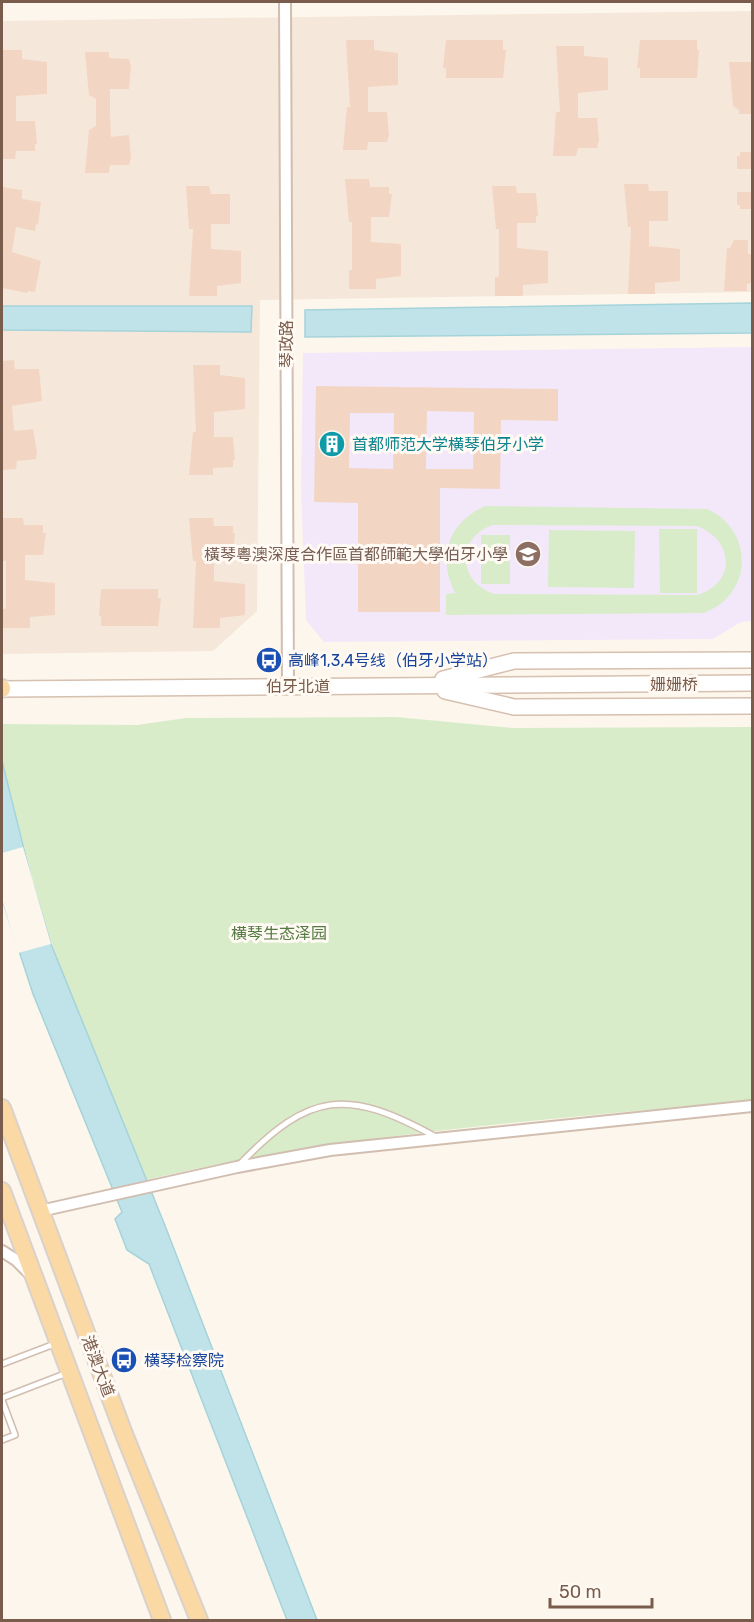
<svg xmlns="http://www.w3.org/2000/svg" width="754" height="1622" font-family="Rubik,'Noto Sans SC',sans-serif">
<rect width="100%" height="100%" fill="#fdf6ec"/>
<polygon fill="#f5e8da" points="752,11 752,292 260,300 257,611 213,651 2,654 2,21"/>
<polygon fill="#f3e8fa" points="752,347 752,621 741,622 713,639 324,642 306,620 301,489 303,353"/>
<g fill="#d8ecc9" fill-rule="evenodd">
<path d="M485,506L707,509C754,530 754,594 704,613L446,615V594L455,593C437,557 448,523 485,506ZM493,525L697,526C734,540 737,583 697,595L495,594C457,583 456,537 493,525Z"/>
<polygon points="659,529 697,529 697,593 660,593"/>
<polygon points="549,530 635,531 634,588 548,587"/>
<rect x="481" y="535" width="29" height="49"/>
<path d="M396,717L512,728L752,727V1100C549,1120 345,1133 146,1180L65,981L42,915L2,761V724L137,725L186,718Z"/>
</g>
<g fill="#bfe3e8" stroke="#a5d3da" stroke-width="1.5">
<polygon points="752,303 752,333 305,337 305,310"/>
<polygon points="2,306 252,306 251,332 2,330"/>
<polygon points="2,761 32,881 51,944 164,1223 317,1620 287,1620 149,1264 127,1250 115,1219 122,1212 33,994 2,899"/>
</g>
<polygon fill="#fdf6ec" points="23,847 51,944 18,953 2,899 2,853"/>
<g fill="#f3d5c3" fill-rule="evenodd">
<polygon points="346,40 374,40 374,50 398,53 398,85 368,87 368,112 387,112 389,135 387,142 368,142 367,150 343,150 347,107 350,107"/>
<polygon points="446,40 503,40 503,50 506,50 503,78 446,78 446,68 443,68"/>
<polygon points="640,40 697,40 697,50 699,50 697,78 640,78 640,68 637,68"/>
<polygon points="556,46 584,46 584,56 608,58 608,90 578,93 578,118 597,118 599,140 597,148 578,148 576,156 553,156 556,112 560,112"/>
<polygon points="2,50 22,50 22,59 47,62 47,94 16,96 16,121 35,121 37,144 35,144 35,151 16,151 15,159 2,159"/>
<polygon points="85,52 109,52 109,58 129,59 131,67 129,89 110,89 110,113 111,137 129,135 131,158 129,165 110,165 109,173 85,173 89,130 96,126 96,99 89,95"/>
<polygon points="729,62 753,62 753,114 739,114 739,110 733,106"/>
<polygon points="740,152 753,152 753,169 737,169 737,156 740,156"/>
<polygon points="345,179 369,179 370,187 389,187 389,194 392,194 389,217 371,217 371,242 401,244 401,276 376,279 376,289 349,289 349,270 352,270 352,222 349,222"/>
<polygon points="624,184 648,184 649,191 668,191 668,221 649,221 649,246 680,249 680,281 655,283 655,294 628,294 631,227 628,227"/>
<polygon points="186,186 209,186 211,194 230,194 230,224 211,224 211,249 241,251 241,283 217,286 217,296 189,296 193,229 189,229"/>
<polygon points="492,186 516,186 517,193 536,193 538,216 536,216 536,223 517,223 517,248 548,251 548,283 523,285 523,296 495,296 495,277 498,277 499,273 499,229 496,229"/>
<polygon points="2,187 22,190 22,199 41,202 38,225 36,224 35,231 16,227 12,252 41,261 35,292 28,291 27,293 2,288"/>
<polygon points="737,192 753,192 753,209 740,209 740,205 737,205"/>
<polygon points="734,240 748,240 748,254 753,254 753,282 747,284 747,291 724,291 727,248 730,248"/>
<polygon points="14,360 15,369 39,369 42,401 12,406 14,431 33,429 37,452 36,459 17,461 16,469 2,470 2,361"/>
<polygon points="193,365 220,365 220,375 245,378 245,409 214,412 214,437 233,437 235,460 233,460 233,467 213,468 213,475 189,475 193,432 196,432"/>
<path d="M316,386L558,389V421L501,420L500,489L440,488V612H358V503L314,502ZM427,411L474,412L473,469H426ZM350,413H394L393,469L349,468Z"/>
<polygon points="2,518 23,518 24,525 43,525 43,533 46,533 43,555 25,555 25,580 55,583 55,615 30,617 30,628 3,628 3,609 6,609 6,561 3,561"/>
<polygon points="189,518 213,518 214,526 233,526 233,533 235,533 233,556 214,556 214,581 245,584 245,615 220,618 220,628 193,628 196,561 193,561"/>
<polygon points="101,589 158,589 158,598 161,598 158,626 101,626 101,616 99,616"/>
</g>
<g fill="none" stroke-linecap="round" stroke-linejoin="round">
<defs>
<g id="service">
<path d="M239,1165C310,1091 347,1088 436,1137"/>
<polyline points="2,1364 57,1343"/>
<polyline points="2,1398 67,1373"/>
<polyline points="2,1400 15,1435 2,1440"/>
</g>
<g id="minor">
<polyline points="285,2 288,686"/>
<polyline points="40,1211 237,1167 330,1150 752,1106"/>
<polyline points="2,1251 16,1260 29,1273"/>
</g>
<g id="secondary">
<polyline points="443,679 514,661 752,660"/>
<polyline points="2,689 752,683"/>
<polyline points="445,691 514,707 752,706"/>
</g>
<g id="primary">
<polyline points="2,688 2,689"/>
<polyline points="2,1108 124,1434 199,1620"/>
<polyline points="2,1191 162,1620"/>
</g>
</defs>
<use href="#service" stroke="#d1beb0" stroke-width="8"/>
<use href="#minor" stroke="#d1beb0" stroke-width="14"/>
<use href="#secondary" stroke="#d6c0b0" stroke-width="18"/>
<use href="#primary" stroke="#dad1cd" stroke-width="20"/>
<use href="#service" stroke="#fff" stroke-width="5"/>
<use href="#minor" stroke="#fff" stroke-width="10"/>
<use href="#secondary" stroke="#fff" stroke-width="15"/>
<use href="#primary" stroke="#fbd9a5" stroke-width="16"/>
</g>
<defs>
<symbol id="building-disc" viewBox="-11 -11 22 22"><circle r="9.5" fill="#0f9aa8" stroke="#fffaf3"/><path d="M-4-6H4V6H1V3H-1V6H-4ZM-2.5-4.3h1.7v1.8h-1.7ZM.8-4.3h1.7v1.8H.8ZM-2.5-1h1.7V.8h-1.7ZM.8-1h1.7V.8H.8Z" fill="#fff"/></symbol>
<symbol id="school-disc" viewBox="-11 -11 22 22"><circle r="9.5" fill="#8d6e63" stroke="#fffaf3"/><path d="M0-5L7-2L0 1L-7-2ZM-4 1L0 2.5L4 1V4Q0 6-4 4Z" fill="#fff"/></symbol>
<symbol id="bus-disc" viewBox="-11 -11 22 22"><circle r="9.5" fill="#1a4fb4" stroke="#fffaf3"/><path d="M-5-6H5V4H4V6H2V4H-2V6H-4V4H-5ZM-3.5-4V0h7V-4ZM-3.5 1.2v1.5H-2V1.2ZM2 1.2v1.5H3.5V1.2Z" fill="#fff"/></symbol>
</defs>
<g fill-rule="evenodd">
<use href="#building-disc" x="317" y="429" width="30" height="30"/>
<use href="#school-disc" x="513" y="539" width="30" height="30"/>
<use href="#bus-disc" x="254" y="645" width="30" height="30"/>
<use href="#bus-disc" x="109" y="1345" width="30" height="30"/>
</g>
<g text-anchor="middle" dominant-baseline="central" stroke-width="6" stroke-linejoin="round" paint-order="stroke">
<g font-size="16" fill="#7a5c4d" stroke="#fffaf3">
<text transform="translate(286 344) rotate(-90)">琴政路</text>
<text x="674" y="684">姗姗桥</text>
<text x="298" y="686">伯牙北道</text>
<text transform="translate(98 1366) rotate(69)">港澳大道</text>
</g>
<g font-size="16" fill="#0d838f" stroke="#fffaf3" text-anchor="start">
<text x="352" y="444">首都师范大学横琴伯牙小学</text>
</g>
<g font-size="16" fill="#785e54" stroke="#fffaf3" text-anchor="end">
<text x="508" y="554">橫琴粵澳深度合作區首都師範大學伯牙小學</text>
</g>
<g font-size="16" fill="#164399" stroke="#fffaf3" text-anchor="start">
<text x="288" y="660">高峰1,3,4号线（伯牙小学站）</text>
<text x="144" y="1360">横琴检察院</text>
</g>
<g font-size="16" fill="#537a41" stroke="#fffaf3">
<text x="279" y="933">横琴生态泽园</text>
</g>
</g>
<rect width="754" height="1622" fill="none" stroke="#7a5c4d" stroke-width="6"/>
<path d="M550 1598v9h102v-9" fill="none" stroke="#7a5c4d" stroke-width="3"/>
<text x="559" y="1598" font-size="18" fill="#7a5c4d" stroke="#fffaf3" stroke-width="4.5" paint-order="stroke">50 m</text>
</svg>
